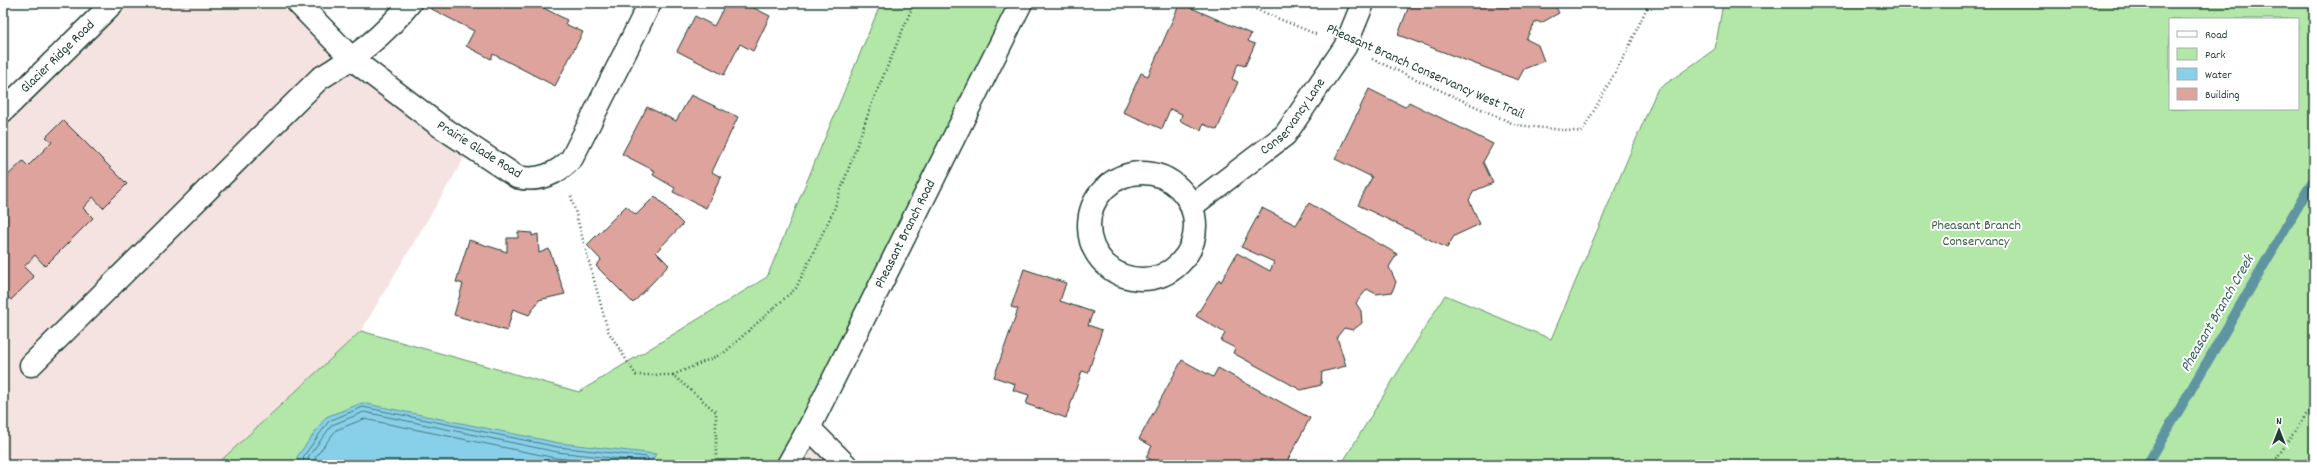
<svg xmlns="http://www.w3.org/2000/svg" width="2317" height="468" font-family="Dekko,sans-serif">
<rect width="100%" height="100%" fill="#fff"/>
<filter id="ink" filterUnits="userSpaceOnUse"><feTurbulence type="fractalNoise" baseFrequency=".025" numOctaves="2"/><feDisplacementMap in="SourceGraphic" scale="8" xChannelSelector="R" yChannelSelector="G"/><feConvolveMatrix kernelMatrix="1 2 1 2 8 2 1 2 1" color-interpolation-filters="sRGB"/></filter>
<g filter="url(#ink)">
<polygon fill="#f5e3e1" points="113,3 298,3 471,147 361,331 579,392 809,428 846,465 3,465 3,111"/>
<g fill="#b2e7a8" stroke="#68926e" fill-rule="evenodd">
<polygon points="881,3 1021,3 788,465 216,465 361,331 579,392 767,277"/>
<path d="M1723,3H2314V465H1341L1445,295L1551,339L1657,90L1715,49ZM2170,19H2298V109H2170Z"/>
</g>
<polygon fill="#88d0e9" stroke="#5e95a1" points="362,403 559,443 656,454 649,465 301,465 297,457 326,417"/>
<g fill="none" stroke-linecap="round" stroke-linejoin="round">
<g stroke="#49787c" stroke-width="1">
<polyline points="305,465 303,457 329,421 363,407 558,447 647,457 648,459 646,465"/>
<polyline points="310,465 308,457 332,425 364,412 557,452 639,461 641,465"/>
<polyline points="316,465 315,458 336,430 364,419 556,458 622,465"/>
</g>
<polyline stroke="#5e95a1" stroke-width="10" points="2147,465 2314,179"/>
</g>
<g fill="#dda39c" stroke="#1f3d34">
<polygon points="425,3 534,3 567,20 565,24 583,32 555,86 493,54 491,59 466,46 474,31 424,5"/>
<polygon points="726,3 744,3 770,16 753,51 740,44 724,75 677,51 695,16 714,26"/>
<polygon points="1180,3 1251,34 1248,41 1255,44 1245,66 1238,64 1232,79 1238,82 1217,130 1203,124 1201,130 1180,121 1182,114 1170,109 1162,129 1123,112 1141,73 1148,76"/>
<polygon points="1410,3 1554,3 1559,13 1541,23 1536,21 1526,39 1538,45 1544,61 1524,69 1518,80 1398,35"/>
<polygon points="1369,89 1405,107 1409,102 1493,144 1483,162 1493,183 1474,191 1469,200 1480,224 1454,236 1447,248 1358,205 1372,177 1335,159"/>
<polygon points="691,95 738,117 712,172 721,177 706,208 673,192 675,188 653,175 655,171 622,154 647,107 676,121"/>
<polygon points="63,120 127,184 103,208 93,197 83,208 93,218 45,266 35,255 24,267 34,277 11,300 3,292 3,180 23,161 28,166 52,142 46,137"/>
<polygon points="655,196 683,224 656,252 669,265 633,303 596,266 601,260 587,245 626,206 636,215"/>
<polygon points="1309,203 1397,254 1389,267 1396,282 1392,292 1376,294 1367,289 1356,303 1361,311 1362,323 1353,330 1344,328 1337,337 1346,366 1322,372 1321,385 1301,390 1233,353 1235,348 1221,341 1225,333 1196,316 1219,279 1221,282 1237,253 1270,271 1274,262 1241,247 1262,208 1296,225"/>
<polygon points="518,232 532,233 532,236 538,234 539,253 549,249 565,294 539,300 529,315 513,309 507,331 454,315 463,284 456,282 469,240 507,252 507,238 518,238"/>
<polygon points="1024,269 1066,283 1060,301 1093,312 1088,325 1102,330 1088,373 1082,371 1066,418 1026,404 1029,395 1013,390 1015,384 994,377 1018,309 1011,307"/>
<polygon points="1182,360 1213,377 1218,368 1310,418 1285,465 1161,465 1146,457 1152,446 1139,439"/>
</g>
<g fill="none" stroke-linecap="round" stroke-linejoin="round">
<defs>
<g id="minor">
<path d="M298,3L352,59L440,126L517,177C538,182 558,174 572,158L650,3"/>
<path id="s1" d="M3,111L113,3"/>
<circle cx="1142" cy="226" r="53"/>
<path id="s2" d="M1192,206L1285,135L1345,47L1363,3"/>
<path d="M31,365L319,79C355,57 383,37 410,3"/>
<polyline points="809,428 846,465"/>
<path id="s3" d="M788,465L809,428L1021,3"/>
</g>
</defs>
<use href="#minor" stroke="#1f3d34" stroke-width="25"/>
<g stroke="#1f3d34" stroke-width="2.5" stroke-dasharray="1 3" stroke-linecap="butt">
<polyline points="1241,3 1318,35"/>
<polyline points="1372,59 1516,125 1582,132 1627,51 1649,3"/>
<polyline points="571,196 608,331 636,375 673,375 716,412 716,465"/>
<polyline points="673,375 724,353 796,288 833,212 872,103 914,3"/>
<polyline points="2272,465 2314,403"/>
</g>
<use href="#minor" stroke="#fff" stroke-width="22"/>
</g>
</g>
<g text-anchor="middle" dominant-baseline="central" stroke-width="4" stroke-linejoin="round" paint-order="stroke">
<g font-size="14" fill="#1f3d34" stroke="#fff">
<text stroke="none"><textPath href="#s1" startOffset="77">Glacier Ridge Road</textPath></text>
<text transform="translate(1425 72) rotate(24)">Pheasant Branch Conservancy West Trail</text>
<text stroke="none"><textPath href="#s2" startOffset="136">Conservancy Lane</textPath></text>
<text transform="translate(479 150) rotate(32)">Prairie Glade Road</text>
<text stroke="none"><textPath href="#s3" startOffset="259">Pheasant Branch Road</textPath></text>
</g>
<g font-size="14" fill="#3c5f4b" stroke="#fff">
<text x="1976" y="226">Pheasant Branch<tspan x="1976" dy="16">Conservancy</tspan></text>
</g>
<g font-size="15" font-style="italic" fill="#396261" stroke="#fff">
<text transform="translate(2218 314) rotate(-60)">Pheasant Branch Creek</text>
</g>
</g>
<rect width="2317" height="468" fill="none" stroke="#fff" stroke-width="16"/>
<rect x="8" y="8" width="2301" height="452" fill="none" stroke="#1f3d34" stroke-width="1.5" filter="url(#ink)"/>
<rect x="2169" y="18" width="130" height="92" fill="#ffffff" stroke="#a5b1ae"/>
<rect x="2177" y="31" width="20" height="6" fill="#ffffff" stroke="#a5b1ae"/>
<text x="2205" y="38" font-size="12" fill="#1f3d34">Road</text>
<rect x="2177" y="48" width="20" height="12" fill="#b2e7a8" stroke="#a5b1ae"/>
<text x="2205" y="58" font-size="12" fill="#1f3d34">Park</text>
<rect x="2177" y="68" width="20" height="12" fill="#88d0e9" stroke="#a5b1ae"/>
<text x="2205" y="78" font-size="12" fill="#1f3d34">Water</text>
<rect x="2177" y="88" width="20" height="12" fill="#dda39c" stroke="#a5b1ae"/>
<text x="2205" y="98" font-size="12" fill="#1f3d34">Building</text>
<g transform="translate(2279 430)" stroke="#ffffff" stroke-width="3" paint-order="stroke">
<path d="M0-3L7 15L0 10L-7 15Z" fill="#1f3d34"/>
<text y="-6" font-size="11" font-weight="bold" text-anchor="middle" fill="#1f3d34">N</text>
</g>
</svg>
